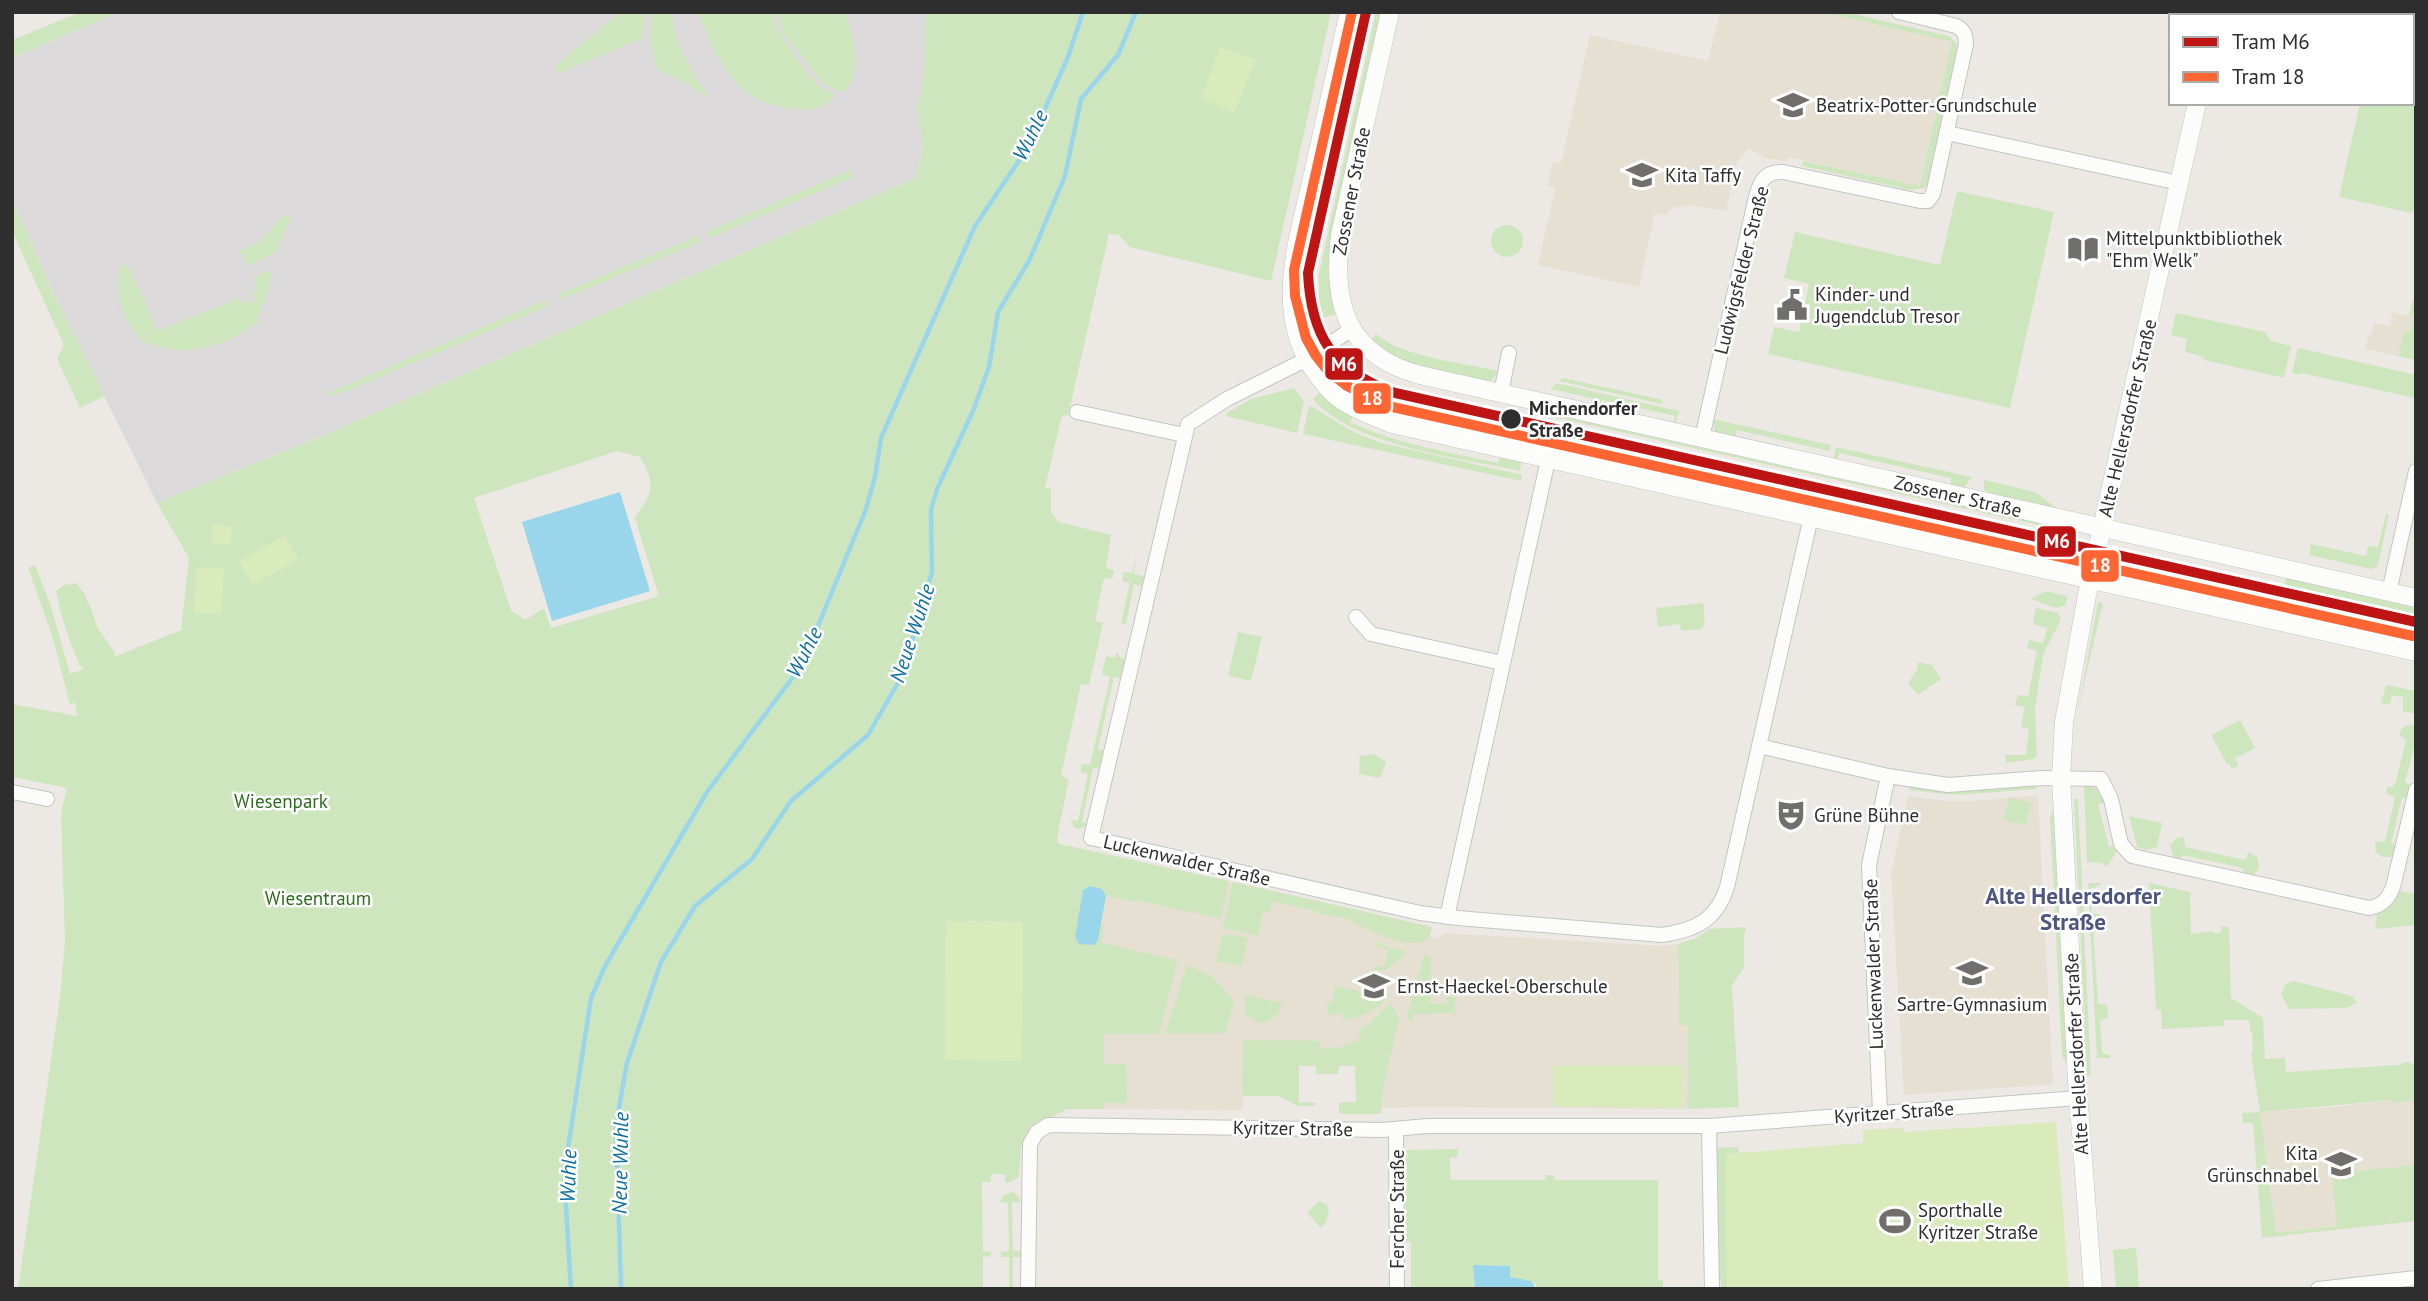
<svg xmlns="http://www.w3.org/2000/svg" width="2428" height="1301" font-family="'PT Sans',sans-serif">
<rect width="100%" height="100%" fill="#ece8e4"/>
<polygon fill="#dcd9db" points="119,12 929,12 943,80 917,106 923,146 916,178 324,435 157,503 48,282 12,199 12,58"/>
<g fill="#e6e0d3">
<polygon points="1720,12 1821,12 1952,42 1920,187 1789,157 1786,162 1765,158 1749,148 1737,162 1726,211 1690,205 1676,207 1665,215 1655,213 1639,287 1538,265 1555,188 1547,186 1553,162 1561,163 1590,35 1708,61"/>
<polygon points="2413,300 2416,301 2416,360 2365,349 2369,334 2372,334 2374,323 2390,326 2393,312 2409,316"/>
<polygon points="2038,795 2053,1084 1904,1095 1891,872 1908,796 1946,801 1975,801"/>
<polygon points="1069,846 1432,927 1430,936 1438,939 1444,933 1660,946 1678,944 1679,1024 1688,1025 1687,1109 1413,1107 1371,1109 1378,1066 1244,1050 1243,1110 1103,1109 1104,1039"/>
<polygon points="2394,1100 2395,1103 2416,1100 2416,1216 2276,1233 2260,1112 2325,1108"/>
</g>
<g fill="#cee6be" fill-rule="evenodd">
<polygon points="81,12 119,12 12,58 12,40"/>
<polygon points="621,12 646,12 641,39 559,73 555,66"/>
<path d="M653,12H671C673,37 693,78 710,96L708,97L686,83L656,69L649,31Z"/>
<path d="M697,12H770C782,39 798,62 817,84C823,90 831,90 835,96C824,108 811,111 795,109C734,104 719,62 697,12Z"/>
<path d="M775,12H845C853,35 866,77 842,93L821,82L784,33Z"/>
<path d="M926,12H1331L1271,281L1130,247L1119,235L1109,234L1068,416L1062,415L1045,488L1051,489V512L1059,522L1111,535L1106,568L1114,570L1112,579L1104,578L1095,621L1103,623L1089,685L1081,684L1061,776L1069,779L1057,838L1059,844L1229,881L1221,919L1137,900L1136,902L1106,896V893L1098,940L1101,925L1104,926L1101,943L1178,960L1159,1034H1104V1064H1126L1127,1103H1104L1103,1109H1067L1034,1126L1025,1137L1021,1148L1019,1177L1011,1182H1005V1174H991V1182H982L983,1251L991,1252V1256L983,1257V1289H18L60,997L65,941L61,813L67,788L12,777V704L77,716L75,702L70,705L53,638L28,568L35,565L51,606L70,674L84,669L80,666C70,642 61,618 56,591L64,585L76,583L84,593L91,608L97,627L115,653L114,657L181,630L189,558L157,503L324,435L916,178L923,146L917,107L924,78ZM617,451L640,457C657,486 652,492 635,518L659,596L551,628L544,608L525,620L511,610L474,498ZM946,921L1023,922L945,1060L946,922Z"/>
<polygon points="1356,12 1362,12 1307,262 1304,292 1311,323 1302,326 1298,284 1300,266"/>
<polygon points="1376,12 1383,12 1328,266 1329,279 1337,313 1324,318 1319,301 1319,274"/>
<polygon points="1822,12 1845,12 1949,36 1956,43 1957,49 1928,183 1924,188 1910,190 1802,166 1803,161 1920,186 1952,42"/>
<polygon points="2412,83 2416,83 2416,199 2412,213 2339,197 2360,103 2412,103"/>
<polygon points="851,170 853,177 710,238 706,232"/>
<polygon points="1957,191 2054,212 2010,408 1768,354 1774,327 1799,332 1809,284 1784,278 1795,232 1940,265"/>
<polygon points="12,199 48,282 105,396 80,408 57,359 64,345 12,231"/>
<polygon points="287,214 291,217 276,252 248,266 243,254 240,255 238,252 262,240 279,220"/>
<circle cx="1507" cy="241" r="16"/>
<polygon points="697,236 700,242 562,299 559,294"/>
<path d="M122,263L130,269L157,331L239,298L241,303L251,300L253,303L256,302L252,292L257,290L253,276L272,270L268,290L257,322C227,346 184,360 148,342L147,345C125,326 111,291 122,263Z"/>
<polygon points="546,300 548,306 350,390 330,396 327,393"/>
<polygon points="2413,300 2416,301 2416,360 2398,356 2404,332 2410,333 2414,317 2409,316"/>
<polygon points="2176,313 2265,332 2271,341 2291,346 2284,378 2204,360 2204,357 2185,352 2187,339 2171,335"/>
<path d="M1376,334C1399,356 1467,364 1499,371L1492,380L1486,382L1404,362L1387,352L1372,339Z"/>
<polygon points="2298,348 2416,375 2415,398 2301,373 2300,375 2292,373"/>
<path d="M1337,374L1359,390L1375,397L1529,433L1526,446C1464,432 1378,423 1331,380Z"/>
<polygon points="1563,378 1663,400 1662,404 1559,381"/>
<polygon points="1556,383 1679,411 1675,426 1673,426 1675,416 1602,400 1599,409 1590,407 1592,398 1551,389"/>
<polygon points="1294,388 1304,401 1297,433 1226,416 1227,413 1251,399"/>
<path d="M1321,391L1355,414L1350,422C1397,444 1448,452 1498,463L1501,454L1522,459L1520,471C1461,458 1353,446 1313,399Z"/>
<polygon points="1309,405 1355,433 1382,443 1522,475 1521,481 1303,434"/>
<polygon points="1547,410 2065,526 2065,531 1545,415"/>
<polygon points="1713,419 1831,445 1830,451 1737,430 1735,439 1715,432"/>
<polygon points="1538,430 2062,545 2057,564 2030,559 2031,551 1842,508 1839,517 1783,504 1784,496 1676,472 1674,479 1656,475 1657,467 1581,450 1578,458 1534,448"/>
<polygon points="1836,447 1972,477 1963,489 1950,488 1951,478 1839,453 1837,462 1833,461"/>
<polygon points="1984,480 2035,492 2062,512 1988,494 1984,489"/>
<polygon points="2386,514 2389,515 2378,565 2372,569 2309,555 2311,544 2366,556 2368,546 2378,547"/>
<polygon points="1136,557 1134,574 1144,576 1142,586 1134,584 1126,624 1121,623 1130,583 1122,581 1124,572 1132,573"/>
<polygon points="2131,567 2258,595 2258,610 2131,581 2128,579"/>
<polygon points="2286,576 2416,605 2416,635 2284,605 2281,615 2264,611 2267,598 2281,601"/>
<polygon points="2046,591 2067,596 2066,605 2056,608 2031,599"/>
<polygon points="2098,602 2103,603 2077,714"/>
<polygon points="1703,603 1705,619 1702,629 1681,631 1680,624 1658,627 1656,608"/>
<polygon points="2036,608 2058,613 2061,619 2043,655 2035,709 2037,756 2034,759 2006,763 2005,755 2026,755 2029,729 2021,727 2025,707 2015,705 2018,695 2028,696 2037,651 2027,648 2029,640 2043,643 2047,628 2033,624"/>
<polygon points="1238,632 1262,637 1251,681 1228,676"/>
<polygon points="1116,653 1119,654 1119,657 1126,659 1122,679 1114,677 1098,749 1106,751 1101,769 1093,768 1082,822 1089,824 1079,829 1075,828 1070,820 1078,821 1088,774 1081,772 1082,764 1090,765 1110,677 1102,674 1106,656 1115,658"/>
<polygon points="1918,662 1932,665 1941,679 1918,695 1908,683 1917,670"/>
<polygon points="2386,685 2416,691 2416,714 2403,711 2403,697 2392,695 2390,705 2381,703"/>
<polygon points="2240,720 2255,748 2235,758 2239,766 2232,769 2230,764 2227,764 2211,735"/>
<polygon points="2408,725 2416,726 2416,741 2405,782 2413,786 2410,798 2402,798 2391,843 2400,847 2391,857 2382,857 2376,852 2375,842 2385,841 2395,797 2386,793 2387,787 2393,787 2396,781 2406,740 2399,735 2402,728"/>
<polygon points="1375,754 1386,762 1380,778 1359,774 1360,756"/>
<polygon points="2036,784 2037,789 1956,795 1909,790 1909,786 1960,792"/>
<path d="M2084,785C2098,787 2102,790 2107,802L2098,804L2109,847L2117,845L2118,849L2107,867L2102,863L2087,862Z"/>
<polygon points="2009,797 2031,803 2026,825 2004,820"/>
<polygon points="2074,799 2078,799 2091,1076 2087,1076"/>
<polygon points="2054,809 2067,1064 2062,1056 2050,817"/>
<polygon points="2129,816 2162,823 2157,847 2147,850 2137,847"/>
<polygon points="2184,837 2185,847 2245,860 2249,852 2257,857 2259,867 2254,875 2244,877 2243,868 2183,855 2178,862 2175,861 2170,845 2177,838"/>
<path d="M1233,882L1432,927V928L1428,939C1401,952 1368,927 1343,918C1334,915 1325,915 1315,913V911L1272,901L1269,912L1263,911L1258,936L1223,928Z"/>
<polygon points="2088,883 2101,883 2100,885 2090,889 2092,913 2102,915 2102,920 2093,925 2098,1003 2107,1005 2108,1018 2100,1020 2102,1053 2110,1055 2110,1058 2097,1058"/>
<path d="M2149,883L2190,892L2191,934L2213,931V933H2221V926L2229,927L2231,998L2263,1018L2265,1059L2285,1058L2286,1072L2400,1065C2408,1058 2408,1065 2416,1064V1100L2394,1103L2393,1100L2260,1112L2276,1233L2337,1226L2332,1174L2416,1165V1221L2262,1238L2253,1123H2243L2242,1113L2260,1112L2251,1054L2253,1053L2252,1032L2250,1031L2249,1020H2224V1026L2162,1029L2161,1010H2156Z"/>
<polygon points="2400,891 2416,894 2416,925 2375,929 2377,914 2394,902"/>
<polygon points="1746,927 1744,936 1744,968 1732,985 1739,1107 1687,1109 1688,1026 1679,1025 1678,944 1696,938 1710,929"/>
<polygon points="1223,933 1248,938 1242,966 1216,961"/>
<polygon points="1377,942 1389,948 1404,950 1406,954 1386,970 1373,971 1374,965 1384,967 1388,950 1377,946"/>
<polygon points="1424,955 1431,956 1431,1004 1447,1004 1447,997 1455,997 1455,1013 1414,1014 1412,1023 1407,1017"/>
<polygon points="1187,965 1211,976 1234,1001 1225,1033 1165,1033"/>
<path d="M1371,978C1380,981 1386,987 1388,997C1377,1011 1361,1017 1344,1020L1342,1012L1328,1016L1326,1004L1334,1001L1333,996L1335,986L1367,993Z"/>
<polygon points="2293,981 2352,996 2357,1003 2346,1008 2289,1009 2281,994 2285,985"/>
<path d="M1245,995L1282,1003C1277,1023 1256,1031 1245,1011Z"/>
<polygon points="1390,1002 1399,1019 1382,1092 1381,1114 1339,1114 1339,1102 1356,1102 1355,1066 1339,1066 1338,1074 1316,1074 1316,1066 1299,1066 1299,1102 1316,1103 1314,1106 1298,1106 1278,1096 1244,1096 1242,1094 1243,1040 1320,1041 1320,1049 1341,1047 1361,1039 1357,1031 1369,1024"/>
<polygon points="1738,1147 1739,1153 1726,1155 1727,1289 1721,1289 1721,1281 1717,1280 1715,1148"/>
<polygon points="1458,1149 1458,1157 1450,1158 1451,1180 1545,1180 1546,1175 1554,1175 1555,1180 1658,1180 1658,1280 1663,1280 1663,1288 1536,1289 1536,1285 1527,1280 1519,1280 1510,1277 1510,1266 1473,1265 1475,1289 1411,1289 1411,1242 1405,1242 1405,1150"/>
<polygon points="1011,1192 1018,1195 1021,1202 1012,1203 1013,1251 1021,1251 1021,1257 1013,1257 1013,1289 1009,1289 1009,1257 1001,1257 1001,1252 1009,1251 1008,1203 1000,1202 1004,1195"/>
<path d="M1319,1201C1334,1205 1329,1219 1321,1228L1307,1213Z"/>
<polygon points="2136,1248 2139,1289 2116,1289 2113,1250"/>
</g>
<g fill="#d9eabb">
<polygon points="1220,47 1256,60 1234,113 1201,98"/>
<polygon points="213,524 232,526 231,544 212,543"/>
<polygon points="285,535 298,559 253,585 239,561"/>
<polygon points="197,567 224,569 221,614 194,613"/>
<polygon points="946,921 1023,922 1022,1061 945,1060"/>
<polygon points="1553,1066 1682,1066 1682,1108 1554,1106"/>
<polygon points="2056,1122 2069,1289 1727,1289 1726,1154 1863,1143 1863,1130 1903,1128 1904,1132"/>
</g>
<g fill="#99d6ec">
<polygon points="620,492 650,591 552,621 522,522"/>
<polygon points="1090,886 1102,889 1106,896 1098,940 1094,945 1079,944 1075,937 1083,890"/>
<polygon points="1473,1265 1510,1266 1510,1277 1531,1281 1536,1289 1475,1289"/>
</g>
<g fill="none" stroke-linecap="round" stroke-linejoin="round">
<g stroke="#99d6ec" stroke-width="4.5">
<polyline points="571,1289 564,1174 591,998 605,966 707,792 802,665 866,509 875,477 881,438 975,226 1028,147 1068,57 1083,12"/>
<polyline points="621,1289 616,1124 627,1063 661,962 695,906 752,859 791,801 868,735 902,676 932,572 931,510 937,489 973,411 989,367 998,312 1030,259 1065,176 1081,99 1118,55 1136,12"/>
</g>
<defs>
<g id="minor">
<polyline points="2389,12 2405,16"/>
<polyline points="1947,133 2179,183"/>
<path d="M1352,329L1307,359L1227,399L1188,424L1091,838L1420,913L1458,918L1662,935C1695,930 1716,921 1727,887L1811,517"/>
<polyline points="1501,393 1509,353"/>
<polyline points="1077,412 1184,435"/>
<path d="M1702,438L1755,201C1759,184 1763,171 1783,172L1920,201H1928L1933,194L1966,44C1966,35 1964,30 1956,26L1899,12"/>
<polyline points="2389,592 2416,471"/>
<polyline points="1356,617 1371,634 1502,663"/>
<path d="M1759,746L1888,776L1948,785L2041,778L2101,779L2111,799L2121,844L2132,856L2369,908C2382,906 2388,899 2393,887L2416,790"/>
<polyline points="12,792 47,799"/>
<polyline points="1447,917 1548,460"/>
<polyline points="1880,1112 1869,865 1888,776"/>
<polyline points="1709,1126 1712,1289"/>
<polyline points="1396,1130 1397,1289"/>
<polyline points="1028,1289 1030,1144 1037,1132 1048,1125 1383,1130 1427,1126 1709,1126 2078,1098"/>
<polyline points="2318,1289 2416,1278"/>
</g>
<g id="tertiary">
<path d="M1349,12C1337,66 1325,120 1313,174C1299,236 1274,307 1311,366C1320,379 1330,393 1343,401C1358,411 1375,417 1392,424L2416,652"/>
<path d="M1390,12L1340,235C1332,304 1346,355 1420,375L2416,598"/>
<polyline points="2226,16 2228,12"/>
<polyline points="2093,1289 2077,1081 2061,778 2064,722 2087,595 2197,103"/>
</g>
</defs>
<use href="#minor" stroke="#c5c4c5" stroke-width="16"/>
<use href="#tertiary" stroke="#c5c4c5" stroke-width="19"/>
<use href="#minor" stroke="#fcfcfb" stroke-width="14"/>
<use href="#tertiary" stroke="#fcfcfb" stroke-width="18"/>
<polyline stroke="#dfdfe1" stroke-width="2" points="113,305 116,313"/>
<defs>
<path id="tram-1" d="M1366,12L1308,273C1311,336 1332,368 1391,392L2416,622"/>
<polyline id="tram-2" points="1352,12 1294,270 1295,296 1306,338 1316,356 1328,371 1347,386 1388,406 2413,636"/>
</defs>
<use href="#tram-1" stroke="#fff" stroke-width="16"/>
<use href="#tram-2" stroke="#fff" stroke-width="16"/>
<use href="#tram-1" stroke="#be1414" stroke-width="10"/>
<use href="#tram-2" stroke="#f63" stroke-width="10"/>
</g>
<defs>
<symbol id="school-bare" viewBox="-9 -9 18 18"><path d="M0-5L7-2L0 1L-7-2ZM-4 1L0 2.5L4 1V4Q0 6-4 4Z" fill="#706f6e" stroke="#fff" stroke-width="2.5" paint-order="stroke"/></symbol>
<symbol id="library-bare" viewBox="-9 -9 18 18"><path d="M-6-4Q-3-5.5-.7-3.5V5Q-3 3-6 4ZM6-4Q3-5.5 .7-3.5V5Q3 3 6 4Z" fill="#706f6e" stroke="#fff" stroke-width="2.5" paint-order="stroke"/></symbol>
<symbol id="civic-bare" viewBox="-9 -9 18 18"><path d="M-.6-6.5H3V-4.5H.6V-3L4-1V1h2V6H-6V1h2V-1L-.6-3ZM-1.2 2.5V6h2.4V2.5Z" fill="#706f6e" stroke="#fff" stroke-width="2.5" paint-order="stroke"/></symbol>
<symbol id="theatre-bare" viewBox="-9 -9 18 18"><path d="M-5-5.5Q0-4 5-5.5V0Q5 5 0 6Q-5 5-5 0ZM-3.3-2.5H-1v1.5H-3.3ZM1-2.5H3.3v1.5H1ZM-2.8 1Q0 5.5 2.8 1Z" fill="#706f6e" stroke="#fff" stroke-width="2.5" paint-order="stroke"/></symbol>
<symbol id="stadium-bare" viewBox="-9 -9 18 18"><path d="M0-5a6.5 5 0 1 0 0 10a6.5 5 0 1 0 0-10ZM-3.5-1.8h7v3.6h-7Z" fill="#706f6e" stroke="#fff" stroke-width="2.5" paint-order="stroke"/></symbol>
</defs>
<g fill-rule="evenodd">
<use href="#school-bare" x="1771" y="83" width="44" height="44"/>
<use href="#school-bare" x="1620" y="153" width="44" height="44"/>
<use href="#library-bare" x="2061" y="227" width="44" height="44"/>
<use href="#civic-bare" x="1770" y="283" width="44" height="44"/>
<use href="#theatre-bare" x="1769" y="793" width="44" height="44"/>
<use href="#school-bare" x="1950" y="951" width="44" height="44"/>
<use href="#school-bare" x="1352" y="964" width="44" height="44"/>
<use href="#school-bare" x="2319" y="1142" width="44" height="44"/>
<use href="#stadium-bare" x="1873" y="1199" width="44" height="44"/>
</g>
<circle fill="#2e2e2e" stroke="#fff" stroke-width="2.5" cx="1511" cy="419" r="11"/>
<g text-anchor="middle" dominant-baseline="central" stroke-width="5" stroke-linejoin="round" paint-order="stroke">
<g font-size="19" fill="#2e2e2e" stroke="#fff" text-anchor="start">
<text x="1816" y="105">Beatrix-Potter-Grundschule</text>
<text x="1665" y="175">Kita Taffy</text>
<text x="2106" y="238">Mittelpunktbibliothek<tspan x="2106" dy="22">"Ehm Welk"</tspan></text>
<text x="1815" y="294">Kinder- und<tspan x="1815" dy="22">Jugendclub Tresor</tspan></text>
<text x="1814" y="815">Grüne Bühne</text>
<text x="1397" y="986">Ernst-Haeckel-Oberschule</text>
<text x="1972" y="1004" text-anchor="middle">Sartre-Gymnasium</text>
<text x="2318" y="1153" text-anchor="end">Kita<tspan x="2318" dy="22">Grünschnabel</tspan></text>
<text x="1918" y="1210">Sporthalle<tspan x="1918" dy="22">Kyritzer Straße</tspan></text>
</g>
<g font-size="19" fill="#2e2e2e" stroke="#fff">
<text transform="translate(1351 191) rotate(-79)">Zossener Straße</text>
<text transform="translate(1741 270) rotate(-76)">Ludwigsfelder Straße</text>
<text transform="translate(2127 418) rotate(-77)">Alte Hellersdorfer Straße</text>
<text transform="translate(1958 496) rotate(13)">Zossener Straße</text>
<text transform="translate(1187 860) rotate(13)">Luckenwalder Straße</text>
<text transform="translate(1873 964) rotate(-92)">Luckenwalder Straße</text>
<text transform="translate(2076 1054) rotate(-93)">Alte Hellersdorfer Straße</text>
<text transform="translate(1894 1112) rotate(-4)">Kyritzer Straße</text>
<text transform="translate(1293 1128) rotate(1)">Kyritzer Straße</text>
<text transform="translate(1397 1209) rotate(-90)">Fercher Straße</text>
</g>
<g font-size="19" font-weight="bold" fill="#2e2e2e" stroke="#fff" text-anchor="start">
<text x="1529" y="408">Michendorfer<tspan x="1529" dy="22">Straße</tspan></text>
</g>
<g font-size="19" fill="#2c6e1b" stroke="#fff">
<text x="281" y="801">Wiesenpark</text>
<text x="318" y="898">Wiesentraum</text>
</g>
<g font-size="21" font-style="italic" fill="#0d6fa3" stroke="#fff">
<text transform="translate(1030 135) rotate(-64)">Wuhle</text>
<text transform="translate(912 633) rotate(-72)">Neue Wuhle</text>
<text transform="translate(804 652) rotate(-63)">Wuhle</text>
<text transform="translate(620 1163) rotate(-89)">Neue Wuhle</text>
<text transform="translate(568 1176) rotate(-88)">Wuhle</text>
</g>
<g font-size="23" font-weight="bold" fill="#4d5680" stroke="#fff">
<text x="2073" y="895">Alte Hellersdorfer<tspan x="2073" dy="26">Straße</tspan></text>
</g>
</g>
<g stroke="#fff" stroke-width="2.5">
<rect x="1324" y="347" width="40" height="34" rx="7" fill="#be1414"/>
<rect x="1352" y="382" width="40" height="33" rx="7" fill="#f63"/>
<rect x="2036" y="525" width="41" height="33" rx="7" fill="#be1414"/>
<rect x="2080" y="549" width="40" height="34" rx="7" fill="#f63"/>
</g>
<g font-size="19" text-anchor="middle" font-weight="bold" fill="#fff">
<text x="1344" y="371">M6</text>
<text x="1372" y="405">18</text>
<text x="2057" y="548">M6</text>
<text x="2100" y="572">18</text>
</g>
<rect width="2428" height="1301" fill="none" stroke="#2e2e2e" stroke-width="28"/>
<rect x="2169" y="14" width="245" height="91" fill="#ffffff" stroke="#ababab" stroke-width="2"/>
<rect x="2183" y="37" width="35" height="10" fill="#be1414" stroke="#ababab" stroke-width="2"/>
<text x="2232" y="49" font-size="21" fill="#2e2e2e">Tram M6</text>
<rect x="2183" y="72" width="35" height="10" fill="#ff6633" stroke="#ababab" stroke-width="2"/>
<text x="2232" y="84" font-size="21" fill="#2e2e2e">Tram 18</text>
</svg>
